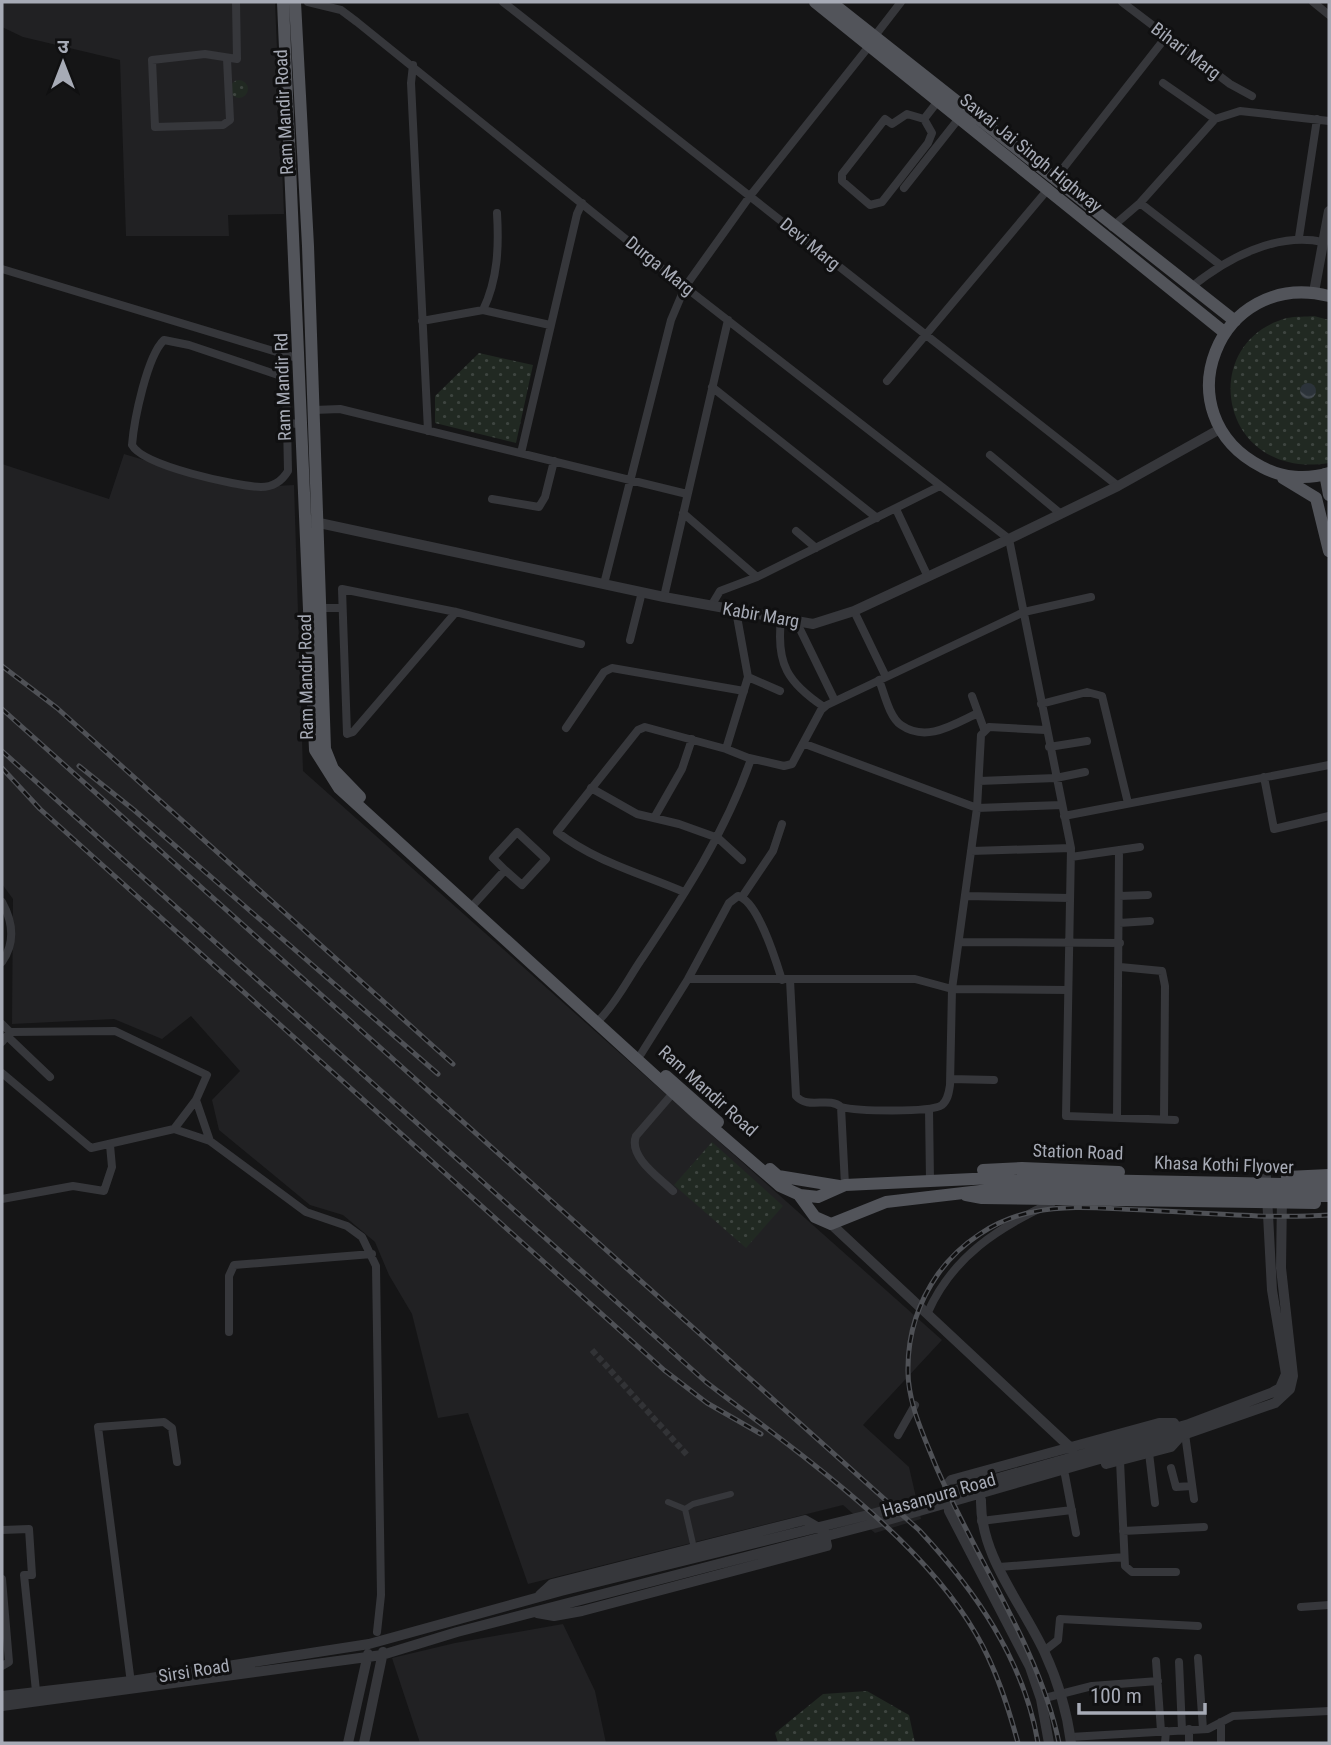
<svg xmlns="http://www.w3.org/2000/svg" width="1331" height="1745" viewBox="0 0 1331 1745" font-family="'Roboto Condensed','Noto Sans Devanagari',sans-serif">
<defs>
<pattern id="green-dots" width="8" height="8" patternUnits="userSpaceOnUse" patternTransform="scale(1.75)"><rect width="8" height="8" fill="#212922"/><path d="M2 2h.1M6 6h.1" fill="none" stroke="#3e4540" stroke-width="1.8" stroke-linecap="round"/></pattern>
<pattern id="water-waves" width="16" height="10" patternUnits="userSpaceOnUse" patternTransform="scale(1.75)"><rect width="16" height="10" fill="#2c333a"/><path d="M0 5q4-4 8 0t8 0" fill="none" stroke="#484e54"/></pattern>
</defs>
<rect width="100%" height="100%" fill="#151516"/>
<!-- built -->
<path fill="#212123" d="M2 2H275L284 214 228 215 229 236H126L120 60 23 37 2 27Z
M124 454 238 488 294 485 303 771 942 1340 863 1425 909 1467 921 1519 875 1533 843 1505 528 1584 468 1413 438 1418 412 1314 389 1275 375 1242 343 1215 310 1205 219 1130 212 1100 240 1071 191 1016 162 1039 114 1019 12 1024 13 899 2 884V464L109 499Z
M563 1624 595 1691 606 1743H420L392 1658 455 1643Z"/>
<!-- green -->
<path fill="url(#green-dots)" d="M230 89a9 9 0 1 1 18 0a9 9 0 1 1-18 0Z
M1314 316 1329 320V463C1220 481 1195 343 1287 318 1296 316 1306 317 1314 316Z
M479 353 533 365 516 443 435 423V396Z
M712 1142 783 1206 746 1248 674 1185Z
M867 1691 909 1715 915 1743H778L775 1733 823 1694Z"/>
<!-- water -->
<path fill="url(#water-waves)" d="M1300 391a8 8 0 1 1 16 0a8 8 0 1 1-16 0Z"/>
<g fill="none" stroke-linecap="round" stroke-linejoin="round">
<!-- pedestrian-tunnel -->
<path stroke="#323336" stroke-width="6" stroke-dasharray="6 3" stroke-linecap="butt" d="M592 1350 688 1456"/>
<!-- pedestrian -->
<path stroke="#36373b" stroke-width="6" d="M668 1502 685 1509 694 1548
M685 1509 693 1504 731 1494"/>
<!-- minor -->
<path stroke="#36373b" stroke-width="8" d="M308 2 341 10 357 22 685 287 1009 539 1071 848 1066 1116 1175 1120
M503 2 1118 486
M1122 2 1230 84 1252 96
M1313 2 1329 15
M874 37 901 2
M227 59 230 120 223 125 155 127 152 60 205 54 237 59 236 2
M413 65 411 83 428 431
M1163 83 1215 119
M924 119 932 133 928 143 882 202 870 205 842 181V174L885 119 892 124 907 114 924 119 938 101
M1054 180 1166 37
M904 188 960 117
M1140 203 1219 264
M1112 227 1140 203 1215 119 1240 111 1329 121
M1299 237 1317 119
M2 269 300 359
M1190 288C1227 258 1276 232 1323 242
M483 310 550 325
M422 321 483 310C498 279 499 246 497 213
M887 381 1049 188
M712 387 877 518
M314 410 340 409 687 494
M287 423 288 471C282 481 273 487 261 487 236 486 143 466 132 445 134 420 147 356 164 340L189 345 281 376 286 389 287 423 302 424
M521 453 577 214 582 203
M990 455 1061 514
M492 499 539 507 545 497 554 461
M896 509 928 577
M683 513 757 577
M796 531 816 548
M604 584 671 320 685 287 750 196 870 45
M664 597 728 320
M711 606 720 591 757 577 940 486
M322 608H342
M854 611 886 677
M456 612 353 732 347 734 342 589 456 612 581 644
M781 620C776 664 788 683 824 707
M797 623 835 701
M630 640 642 592
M748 677 780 691
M879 680C884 692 889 717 901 725 927 743 954 724 978 713
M972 696 984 729
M1041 704 1087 692 1102 696 1128 803
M566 728 604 672 612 668 744 691
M805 744 977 808 1062 805
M1049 747 1087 741
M726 749 748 677 736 611
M749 758 784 766 792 764 821 710 827 705 1024 612 1091 597
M1264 777 1274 829 1329 816
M979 781 1056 778 1085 772
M591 788 637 814 679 824 718 838 742 860
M1064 816 1329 765
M654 818 682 769 692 739
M971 851 1071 848
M1071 857 1140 847
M965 896 1070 898
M1119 896 1148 895
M742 897 773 851 782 824
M2 902C13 922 16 942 2 962
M475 903 505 870 493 858 517 832 546 859 522 885 505 870
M1119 923 1150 921
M959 942 1120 943
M1120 967 1162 971 1165 986 1164 1119
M688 979 729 903 738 896C758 901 776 961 782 980
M790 980 796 1096C808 1110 829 1096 841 1107L845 1185
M600 1019C617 1002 629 977 643 957 685 894 726 831 751 759L726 749 645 727 638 730 557 832C596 862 640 873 684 892
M2 1024 10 1032
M7 1036 50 1077
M2 1042 10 1032 115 1031 207 1075 196 1100 174 1129
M641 1054 688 979H915L952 989 1068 990
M2 1073 91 1148 174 1129 210 1141 306 1212 347 1226 362 1237 376 1266 381 1595 377 1632
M951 1079 994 1080
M196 1100 210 1141
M841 1107C856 1111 930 1113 942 1105 948 1100 949 1092 950 1085L952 989 977 808 981 735 989 727 1045 730
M929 1109 930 1181
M1117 1118 1119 851
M673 1191C660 1178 628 1157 636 1136L673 1093
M2 1199 73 1186 104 1191 112 1167 110 1145
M928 1312C953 1256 999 1227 1053 1202
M229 1332V1276L234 1265 372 1254
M1185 1434 1194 1499
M898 1435 915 1405
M1149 1453 1155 1503
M1120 1461 1125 1566 1132 1572H1176
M1171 1468 1176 1487 1192 1486
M1065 1475 1076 1533
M981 1521 1072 1510
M2 1530 29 1529 32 1575H24L36 1691
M1123 1531 1204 1527
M999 1567 1124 1557
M2 1579 9 1662 2 1666
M1301 1607 1329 1605
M1044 1651 1058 1640 1060 1619 1198 1626
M1198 1658 1203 1729
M1156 1661 1161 1731
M1179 1662 1182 1730
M131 1683 98 1427 164 1422 172 1428 177 1462
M1041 1699 1092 1686 1158 1681
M1221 1722V1743
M1189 1729V1743
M1070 1737 1208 1729 1233 1716 1329 1711
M1165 1743 1166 1731"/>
<!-- tertiary -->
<path stroke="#36373b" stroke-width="10" d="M1314 292 1329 211
M310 521 664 597 813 624 854 611 1009 539 1118 486 1220 429
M831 1224 1072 1449
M1106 1464 1171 1447 1181 1436
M981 1500C980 1556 1021 1602 1044 1651 1058 1681 1067 1711 1071 1743
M537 1613 554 1616 582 1611 827 1546 824 1531 805 1520 552 1584 540 1595
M2 1696 131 1681 369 1644 561 1591 872 1514 1189 1424 1271 1393 1280 1388 1286 1374 1272 1290 1266 1177
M2 1706 382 1655 457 1632 888 1520 1183 1435 1275 1403 1290 1389 1293 1376 1281 1268 1282 1196
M348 1743 368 1654
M364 1743 383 1652
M1049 1743 1041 1699 1030 1667 949 1511 947 1485 951 1480 1159 1423H1174"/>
<!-- primary -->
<path stroke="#52545a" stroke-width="12" d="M283 2 315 750 339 788 698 1115 780 1186 800 1195 818 1197 845 1185 994 1178 1329 1185
M295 2 308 246 325 749 333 769 360 797
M815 2 1224 332
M831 2 1235 321
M1329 296C1218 268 1160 415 1262 467 1282 478 1307 480 1329 473
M1325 474 1329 495
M1283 478 1316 498 1329 551
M666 1076 718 1122
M770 1169 778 1176 839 1186
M983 1170 1022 1168 1119 1172
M1287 1177 1329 1175
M799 1195 815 1217 831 1224 886 1202 1006 1188 1329 1196
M966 1195 982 1198 1315 1203"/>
<!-- rail casing -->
<g stroke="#4f5156" stroke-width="5">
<path id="rail" d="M2 666 57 708 453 1064
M2 709 919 1530C975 1590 1024 1660 1038 1743
M2 751 706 1382C795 1451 919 1535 976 1634 996 1668 1008 1706 1018 1743
M79 766 134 810 438 1074
M2 768 40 809 664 1370 707 1403 761 1434
M1059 1743C1040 1649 973 1554 935 1464 923 1434 907 1401 908 1368 908 1334 919 1301 938 1274 960 1243 996 1219 1033 1212 1070 1204 1108 1209 1144 1210 1205 1213 1268 1219 1329 1215"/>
</g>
<!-- rail -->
<use href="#rail" stroke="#101011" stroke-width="2.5" stroke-dasharray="8" stroke-linecap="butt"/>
</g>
<g text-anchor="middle" stroke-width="6" stroke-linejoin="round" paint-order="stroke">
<!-- street labels -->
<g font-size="18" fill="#a7abb6" stroke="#101011">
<text transform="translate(1186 51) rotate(37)" y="6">Bihari Marg</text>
<text transform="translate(284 112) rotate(-93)" y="6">Ram Mandir Road</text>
<text transform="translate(1031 153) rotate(39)" y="6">Sawai Jai Singh Highway</text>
<text transform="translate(810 244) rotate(39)" y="6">Devi Marg</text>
<text transform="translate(660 266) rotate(39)" y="6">Durga Marg</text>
<text transform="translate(283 387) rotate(-92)" y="6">Ram Mandir Rd</text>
<text transform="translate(761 615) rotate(10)" y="6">Kabir Marg</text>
<text transform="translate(306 677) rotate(-91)" y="6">Ram Mandir Road</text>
<text transform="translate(708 1091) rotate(42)" y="6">Ram Mandir Road</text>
<text transform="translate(1078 1152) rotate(2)" y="6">Station Road</text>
<text transform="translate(1224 1165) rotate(2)" y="6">Khasa Kothi Flyover</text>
<text transform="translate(939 1495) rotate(-16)" y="6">Hasanpura Road</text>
<text transform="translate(194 1671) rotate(-9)" y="6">Sirsi Road</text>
</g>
</g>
<!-- border -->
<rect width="1331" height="1745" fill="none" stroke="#a7abb6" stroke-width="7"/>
<!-- north arrow -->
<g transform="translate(63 63)" stroke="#101011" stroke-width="5" paint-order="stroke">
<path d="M0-5L12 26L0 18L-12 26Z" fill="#a7abb6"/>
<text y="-10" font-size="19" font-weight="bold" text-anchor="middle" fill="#a7abb6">उ</text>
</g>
<!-- scale -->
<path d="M1079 1703v10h126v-10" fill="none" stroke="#a7abb6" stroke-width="3.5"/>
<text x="1090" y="1703" font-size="21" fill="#a7abb6" stroke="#101011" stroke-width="5" paint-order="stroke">100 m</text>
</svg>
